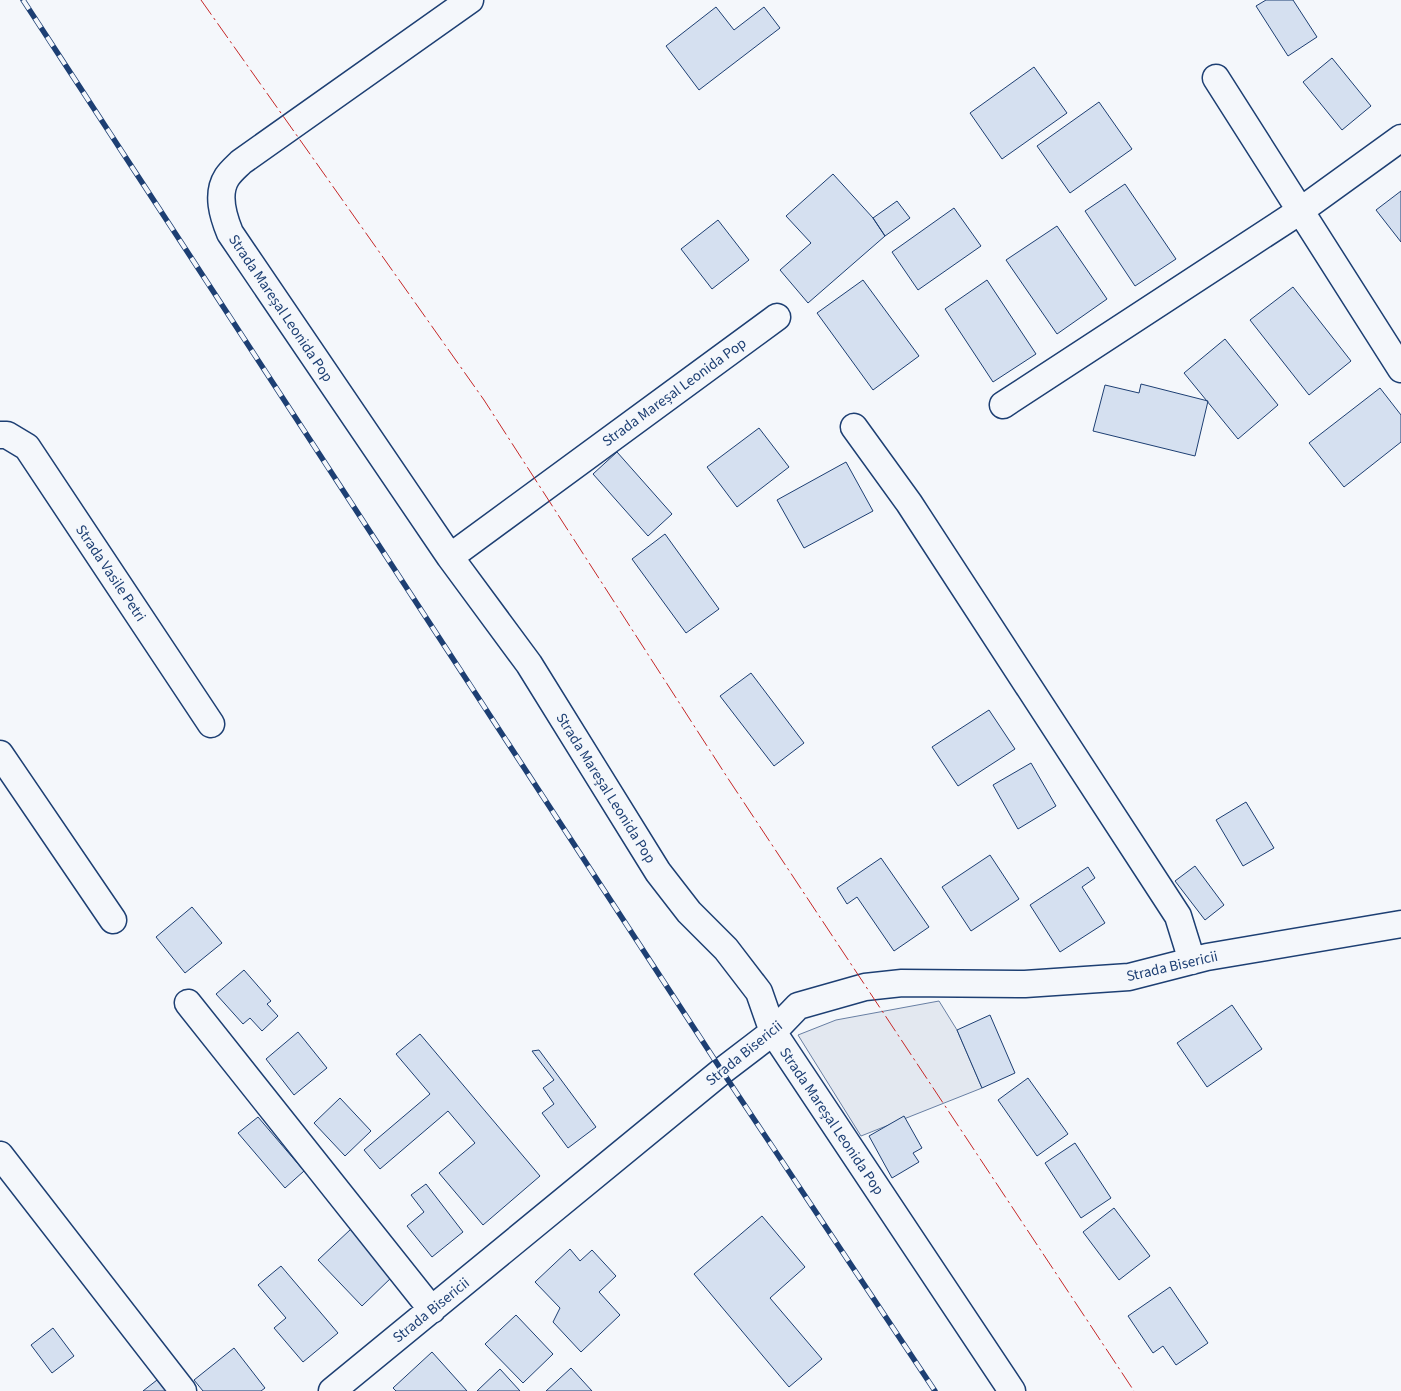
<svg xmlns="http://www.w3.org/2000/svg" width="1401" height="1391" viewBox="0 0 1401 1391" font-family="'Source Sans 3',sans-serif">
<rect width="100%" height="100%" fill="#f4f7fb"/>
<!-- parking -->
<path fill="#e3e8f0" stroke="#687fa3" d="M939 1001 957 1030 982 1088 861 1136 798 1035 836 1020Z"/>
<!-- building -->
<path fill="#d5e0f0" stroke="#1d3f73" d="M1266 0H1293L1317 37 1288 56 1256 6Z
M716 7 734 30 764 7 780 28 699 90 666 46Z
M1332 58 1371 106 1342 130 1303 82Z
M1034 67 1067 113 1002 159 970 113Z
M1099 102 1132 149 1070 193 1037 146Z
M833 174 873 218 885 236 808 303 780 270 811 243 786 216Z
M1125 184 1176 259 1135 286 1085 211Z
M1401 191V242L1376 210Z
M897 201 910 218 885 236 873 218Z
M954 208 981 246 918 290 892 252Z
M718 220 749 260 712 289 681 249Z
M1057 226 1107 299 1057 334 1006 260Z
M863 280 919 356 873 390 817 313Z
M987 280 1036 354 993 382 945 309Z
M1293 287 1351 361 1309 395 1250 320Z
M1225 339 1278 405 1238 439 1184 373Z
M1141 384 1208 401 1195 456 1093 431 1105 385 1139 393Z
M1380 388 1401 415V442L1344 487 1309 443Z
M759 428 789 467 737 507 707 467Z
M617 452 672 514 648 536 593 474Z
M846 462 873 511 804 548 777 500Z
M665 534 719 609 686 633 632 559Z
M751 673 804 743 774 766 720 696Z
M989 710 1015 749 958 786 932 747Z
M1031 763 1056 806 1018 829 993 785Z
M1246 802 1274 848 1243 866 1216 820Z
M990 855 1019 899 971 931 942 887Z
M881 858 929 927 894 951 857 897 847 904 837 888Z
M1195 866 1224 905 1205 920 1175 881Z
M1088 867 1095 878 1082 887 1105 923 1060 952 1030 905Z
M192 907 222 943 185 973 156 937Z
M244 970 271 1001 267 1004 278 1016 262 1031 250 1018 243 1024 216 994Z
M1232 1005 1262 1049 1207 1087 1177 1043Z
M990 1015 1015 1073 982 1088 957 1030Z
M298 1032 327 1068 294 1095 266 1059Z
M420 1034 540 1176 483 1225 439 1173 475 1143 448 1111 380 1169 364 1150 430 1094 396 1054Z
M539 1050 596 1127 568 1148 542 1113 554 1104 543 1088 554 1080 532 1051Z
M1028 1078 1068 1134 1037 1156 998 1100Z
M340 1098 371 1131 345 1156 314 1123Z
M904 1116 922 1148 913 1153 919 1162 892 1178 869 1136Z
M258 1117 304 1171 285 1188 238 1133Z
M1075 1143 1111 1198 1081 1218 1045 1163Z
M426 1184 463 1232 432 1257 407 1226 424 1212 411 1195Z
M1114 1208 1150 1256 1119 1280 1083 1232Z
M762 1216 805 1267 770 1298 822 1359 789 1387 694 1274Z
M351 1229 394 1275 362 1306 318 1260Z
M570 1249 580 1261 592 1250 616 1276 599 1292 620 1315 581 1352 553 1322 560 1308 535 1282Z
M281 1266 338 1333 303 1362 274 1328 286 1318 258 1285Z
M1170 1287 1208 1343 1176 1365 1163 1346 1153 1353 1128 1316Z
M516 1315 553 1354 523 1383 485 1344Z
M53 1328 74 1356 52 1373 31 1345Z
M234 1348 265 1388 261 1391H203L194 1380Z
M432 1352 467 1391H396L393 1388Z
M571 1368 592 1391H546Z
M500 1369 520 1391H477Z
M157 1380 166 1391H143Z"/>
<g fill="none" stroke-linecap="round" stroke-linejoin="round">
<!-- street casing -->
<g stroke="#1d3f73" stroke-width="29">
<path id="street" d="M470 0 241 162C236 167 231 171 227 177 216 194 223 216 230 233L450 557 529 664 658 872 689 912 726 949 759 992 773 1032 1012 1391
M1216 78 1401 369
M1003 405 1300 211 1401 138
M854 427 909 503 1178 916 1192 961
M0 435H7L27 447 211 724
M450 557 777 317
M0 754 113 920
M188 1003 432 1310
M0 1155 183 1391
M332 1391 722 1071 773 1032 798 1006 865 987 902 983 1025 984 1129 977 1207 957 1401 924"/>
</g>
<!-- street -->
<use href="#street" stroke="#f4f7fb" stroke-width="26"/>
<!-- rail casing -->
<g stroke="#1d3f73" stroke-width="5.5">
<path id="rail" d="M23 0 722 1071 935 1391"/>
</g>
<!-- rail -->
<use href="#rail" stroke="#f4f7fb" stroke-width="4" stroke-dasharray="11" stroke-linecap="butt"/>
<!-- power -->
<path stroke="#c62828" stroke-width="1" stroke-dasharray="18 4 2.5 4" stroke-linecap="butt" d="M201 0 484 400 729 780 1134 1391"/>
</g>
<g text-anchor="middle" stroke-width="4" stroke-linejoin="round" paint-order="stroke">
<!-- street labels -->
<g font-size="15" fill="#1d3f73" stroke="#f4f7fb">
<text transform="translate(281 308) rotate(56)" y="5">Strada Mareșal Leonida Pop</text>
<text transform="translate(674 392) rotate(-36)" y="5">Strada Mareșal Leonida Pop</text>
<text transform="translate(111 573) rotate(56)" y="5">Strada Vasile Petri</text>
<text transform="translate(606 788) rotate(58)" y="5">Strada Mareșal Leonida Pop</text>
<text transform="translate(1172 966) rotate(-13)" y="5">Strada Bisericii</text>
<text transform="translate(744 1053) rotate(-39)" y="5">Strada Bisericii</text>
<text transform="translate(832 1121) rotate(56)" y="5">Strada Mareșal Leonida Pop</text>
<text transform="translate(431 1310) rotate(-39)" y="5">Strada Bisericii</text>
</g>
</g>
</svg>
